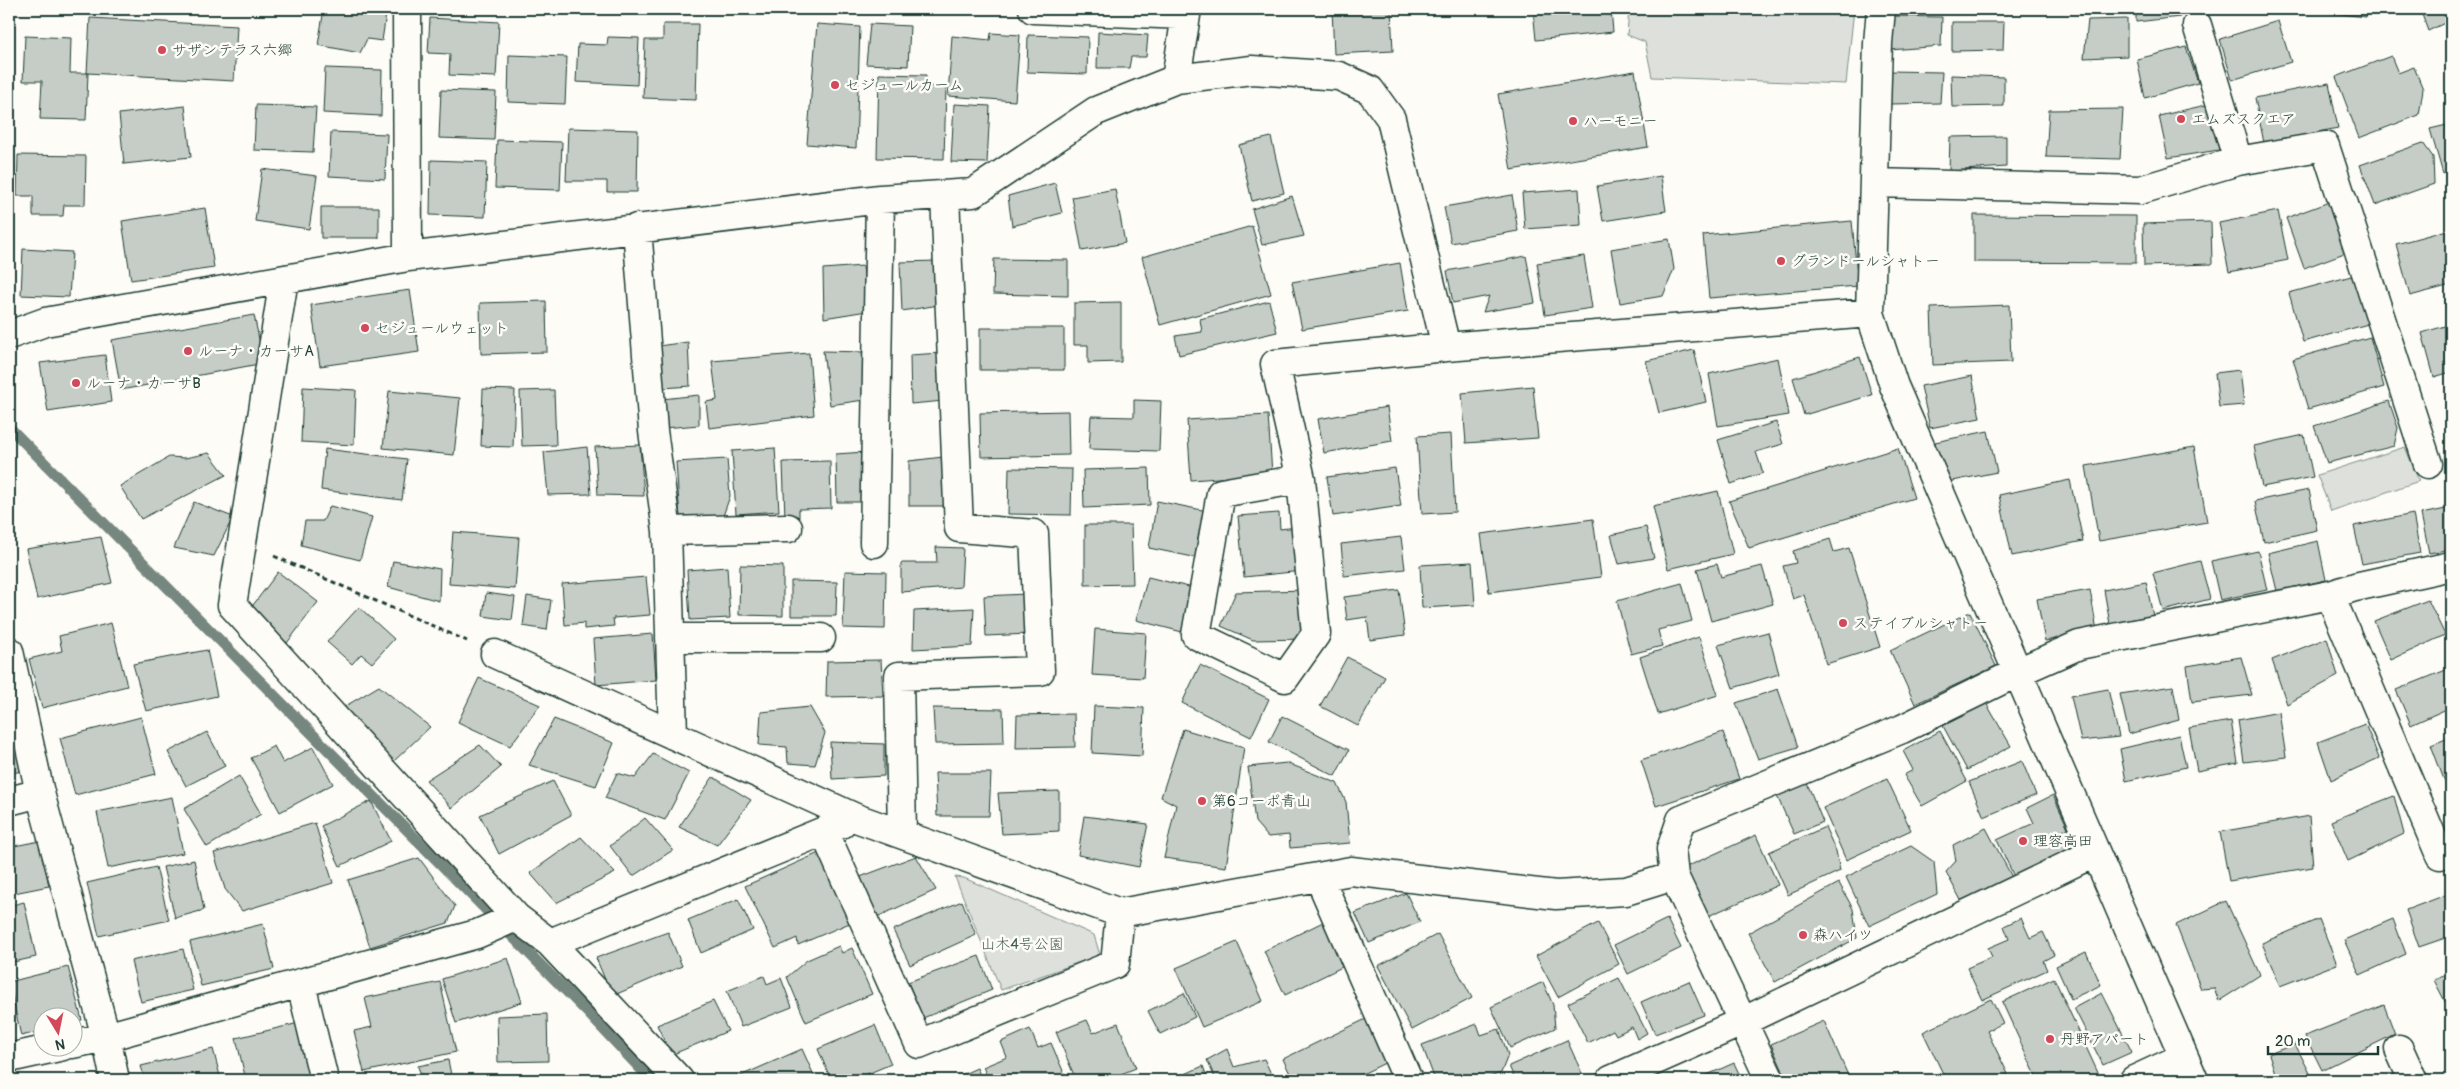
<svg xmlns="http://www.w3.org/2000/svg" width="2460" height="1089" viewBox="0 0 2460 1089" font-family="Pangolin,'Klee One',sans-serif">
<rect width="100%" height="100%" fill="#fdfcf7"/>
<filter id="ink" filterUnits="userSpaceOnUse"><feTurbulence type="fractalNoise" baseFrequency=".02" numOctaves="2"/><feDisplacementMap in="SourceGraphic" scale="10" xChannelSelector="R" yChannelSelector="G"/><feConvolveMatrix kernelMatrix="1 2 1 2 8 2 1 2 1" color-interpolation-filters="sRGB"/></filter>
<g filter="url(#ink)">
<!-- green -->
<path fill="#dde0db" stroke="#7e8e88" d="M1629 9H1854L1846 84 1652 77 1645 42 1627 35Z
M2405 447 2419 481 2331 511 2317 475Z
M955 877 964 878 1094 935 1100 955 1001 990Z"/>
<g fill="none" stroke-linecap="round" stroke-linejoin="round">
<!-- stream -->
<path stroke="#75877f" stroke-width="11" d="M10 428 589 1014 651 1080"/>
</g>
<!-- building -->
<path fill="#c6cdc7" stroke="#1f3d34" d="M324 9H359L386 14 382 41 367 39 360 53 318 45Z
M1332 9H1391L1393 51 1334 54Z
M1533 9H1611L1613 32 1536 40Z
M2136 9H2180V17L2136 22Z
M2297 9H2367L2366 17Z
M2420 9H2451V20L2428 31Z
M1891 16 1942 17 1941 46 1890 50Z
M90 18 237 26 234 81 87 73Z
M430 18 499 22 496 77 449 75 450 54 428 53Z
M2127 19V56L2084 58 2088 20Z
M2278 21 2291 62 2232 80 2220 39Z
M1952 22H2004L2003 50 1952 51Z
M663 24H698L696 100 643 98 645 40H663Z
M817 24 860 27 856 148 807 144Z
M870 24 910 26 908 66 866 64Z
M9 26H13L11 62H9Z
M1098 32 1148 35 1146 57H1131L1129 68H1097Z
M991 33 1020 35 1015 101 948 96 952 36 990 40Z
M1028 35 1088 37 1087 74 1027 72Z
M25 36 71 38 70 73H88L86 120 40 119 42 81H23Z
M608 37 639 38 637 85 576 82 578 44 607 45Z
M2186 47 2198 83 2145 98 2137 59Z
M509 55 567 57 565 104 508 102Z
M2391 56 2398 73 2414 67 2423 89 2419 115 2359 138 2336 77Z
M325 68 382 70 381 116 323 113Z
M1635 71 1648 147 1511 170 1498 94Z
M1890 71 1942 72 1940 103 1890 104Z
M879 74 926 75V86L946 87 944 159 877 158Z
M1951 75 2004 77V106L1952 107Z
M2329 83 2338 128 2264 143 2255 98Z
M441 90 496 92 494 140 439 138Z
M954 104 990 106 987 163 951 162Z
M2210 104 2219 150 2168 158 2159 116Z
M256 105 316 107 313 152 254 150Z
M185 106 191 157 124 164 119 114Z
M2123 109 2120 159 2046 157 2049 110Z
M2451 124V172L2443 174 2430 129Z
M568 128 638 130 637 192H607V181H566Z
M331 132 387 134 385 179 329 176Z
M2006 136V167L1949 171 1950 137Z
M1271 137 1284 193 1252 201 1239 145Z
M497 140 562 142 560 190 495 188Z
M2423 143 2433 157 2434 184 2375 205 2360 165Z
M9 150H12L9 191Z
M18 155 86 156 85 205H64L63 216H33V196H17Z
M431 160 487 162 485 217 430 215Z
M262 169 317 176 309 229 255 221Z
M1661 176 1666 211 1603 221 1597 186Z
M1055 183 1062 213 1012 226 1008 196Z
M1115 189 1125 243 1082 251 1072 197Z
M1579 189 1581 225 1525 229 1522 193Z
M1512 195 1518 231 1451 243 1444 207Z
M1292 196 1304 236 1262 245 1252 209Z
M2329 202 2347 252 2304 268 2286 218Z
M321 207H379V238H321Z
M205 208 214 268 131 280 122 221Z
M2278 211 2288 260 2229 272 2219 223Z
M1974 215 2136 216V263L1974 262Z
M1852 221 1858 286 1709 298 1703 235Z
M2211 222 2212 264 2144 266 2143 224Z
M1252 226 1271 294 1160 325 1142 257Z
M2451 229V285L2410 296 2396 244Z
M1669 239 1674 269 1663 296 1620 303 1611 249Z
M23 249 72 252 69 297 21 295Z
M1526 256 1535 303 1483 312 1489 296 1453 303 1447 271Z
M1584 256 1592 308 1545 315 1537 263Z
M994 259 1068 260V296L993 294Z
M938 261 939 305 902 311 900 262Z
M1400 263 1408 311 1302 329 1292 282Z
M863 266 867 311 824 318 823 269Z
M2355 275 2368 324 2303 342 2289 293Z
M410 290 419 352 320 366 311 305Z
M546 301 547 352 481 354 480 303Z
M1269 301 1277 332 1179 355 1175 336 1202 332 1200 319Z
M1121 302V362L1088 363V345H1074V303Z
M2009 305 2011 362 1933 365 1931 308Z
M254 315 264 363 121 390 112 340Z
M2451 324V372L2434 377 2422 333Z
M980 328H1064V370H980Z
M2370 337 2384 387 2308 409 2293 359Z
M688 342 690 386 663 388 658 346Z
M1694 350 1706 402 1659 413 1646 361Z
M823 351 864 352V400L830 405Z
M809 353 814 415 709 428 706 402 717 400 712 361Z
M941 353 944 401 911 404 910 355Z
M105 355 111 402 48 412 40 363Z
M1860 357 1872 395 1804 415 1793 378Z
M1778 358 1789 415 1718 426 1709 374Z
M2240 370 2244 405 2219 407 2215 373Z
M1972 376 1980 418 1930 428 1921 386Z
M1533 386 1538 438 1466 443 1462 393Z
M303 387 356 390 354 445 301 442Z
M483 389 515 390 513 447 481 446Z
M554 390 556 445 522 446 520 391Z
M389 391 460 398 454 455 383 448Z
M699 395V425L664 428 662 399Z
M1134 400 1161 401 1159 451 1089 449 1091 416 1134 417Z
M2389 401 2398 428 2394 446 2327 463 2314 426Z
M1387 407 1392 441 1324 453 1318 419Z
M1068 411 1069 455 981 457 980 413Z
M1268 415 1272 474 1191 480 1187 420Z
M1776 422 1783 444 1756 452 1763 473 1731 484 1718 440Z
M1988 431 1997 472 1943 483 1935 442Z
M1451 434 1455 512 1422 514 1417 436Z
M2304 435 2313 477 2262 487 2254 446Z
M640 445 644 496 598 495 595 447Z
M587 447 591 494 548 495 544 452Z
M2194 447 2207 522 2099 541 2086 466Z
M775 448 779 511 736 514 732 451Z
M1898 448 1914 498 1749 548 1729 501Z
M325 449 407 459 402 500 321 490Z
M865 452V502H837L836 454Z
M209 453 226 475 141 519 120 486 169 457 185 458Z
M943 457 945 506H909V461Z
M727 459 730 496 723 516 680 519 676 462Z
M830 461 831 508 799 509V517L785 518 783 462Z
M1009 468 1072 469 1071 515 1008 514Z
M1149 468 1150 505 1084 508 1083 470Z
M1395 468 1401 506 1333 516 1327 477Z
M2070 480 2083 541 2012 556 1999 495Z
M2309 490 2317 530 2264 542 2255 501Z
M1718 491 1733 554 1668 569 1653 506Z
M1157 501 1207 511 1198 558 1149 548Z
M194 502 233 517 214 556 174 548Z
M330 506 372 517 360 560 301 545 305 521H323Z
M2451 508V549L2429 553 2421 514Z
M1279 513 1280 529 1297 527 1302 571 1244 577 1238 516Z
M2413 514 2420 553 2362 564 2354 526Z
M1593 519 1601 577 1489 592 1481 534Z
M1085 525H1131L1133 584 1085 585Z
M1646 527 1654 558 1619 564 1611 535Z
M453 532 519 537 515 589 449 584Z
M101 537 112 583 37 599 26 549Z
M1401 537 1405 569 1344 576 1341 544Z
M1830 539 1834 552 1849 548 1880 647 1826 664 1804 595 1793 599 1783 566 1796 563 1793 551Z
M2318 541 2326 580 2277 591 2268 553Z
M936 547 963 548 961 587 901 592V563H937Z
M2258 551 2267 590 2220 600 2211 561Z
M393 561 440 569 439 601 388 587Z
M2200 561 2210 599 2163 611 2153 573Z
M1472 562 1475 605 1422 608 1420 565Z
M1717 564 1721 577 1762 566 1773 604 1711 621 1697 569Z
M740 565 783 566V616L739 615Z
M727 567 730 618 690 620 687 570Z
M845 571 886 572 885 629 843 628Z
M278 572 318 602 287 643 247 613Z
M646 577 650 615 613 618 614 626 584 629V623L565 625 562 584Z
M1148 577 1197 589 1186 633 1136 620Z
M791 581 837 582 836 616H791Z
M2146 582 2153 616 2110 624 2104 590Z
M1682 583 1692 621 1658 630 1662 646 1631 654 1617 601Z
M1306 590 1307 639 1253 640 1221 626 1236 592Z
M1399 590 1405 635 1370 640 1367 617 1347 620 1344 597Z
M2090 590 2097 631 2045 641 2037 599Z
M486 593 515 597 512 620 483 616Z
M1027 594 1029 634 986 636 984 596Z
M527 596 551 600 547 630 523 626Z
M2428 600 2445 635 2391 660 2374 621Z
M359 607 394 639 372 663 361 654 352 664 327 642Z
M974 608 972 646 913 649 914 611Z
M1970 612 1996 666 1915 704 1890 650Z
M111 623 127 686 42 708 29 659 62 651 59 636Z
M1095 629 1146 633 1143 678 1092 675Z
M1768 632 1779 674 1733 688 1718 645Z
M653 634 656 680 596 685 593 639Z
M1699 637 1718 695 1658 714 1640 657Z
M2327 638 2338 676 2287 704 2272 660Z
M207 650 217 696 146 711 133 664Z
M1347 657 1385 677 1358 726 1320 706Z
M2241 657 2252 695 2192 702 2187 666Z
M881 660 883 696 826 697 827 661Z
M1200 665 1269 699 1251 737 1182 703Z
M2451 668V707L2411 725 2396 690Z
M479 678 540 705 510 746 458 722Z
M379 686 430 727 394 761 339 710Z
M2173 686 2179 720 2129 734 2120 694Z
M1778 689 1798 747 1758 759 1736 703Z
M2108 689 2119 737 2081 741 2071 696Z
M1986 703 2011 746 1967 770 1943 726Z
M1094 706 1144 708 1142 756 1092 753Z
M810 707 825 733 815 765 788 763 787 747 759 745 761 712Z
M933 708 1003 709 1004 743 935 744Z
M2279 712 2286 757 2244 762 2238 720Z
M1074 714 1075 747 1016 748 1017 715Z
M1282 716 1349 750 1335 776 1269 742Z
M141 717 156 774 75 795 60 738Z
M554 719 614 743 596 786 529 765Z
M2231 721 2238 763 2197 771 2189 728Z
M2365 724 2379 758 2331 780 2318 742Z
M1183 729 1244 747 1226 867 1164 858 1176 805 1161 797Z
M9 731H12L21 771 9 774Z
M1940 731 1967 781 1922 806 1904 775 1913 770 1903 751Z
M207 732 225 766 186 786 168 752Z
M1723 732 1739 779 1656 806 1641 760Z
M2179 735 2186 767 2126 781 2120 749Z
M2451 737V783L2446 785 2431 745Z
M830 742 884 744V776L832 779Z
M480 745 501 767 452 808 426 780Z
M274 746 283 763 313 747 333 784 280 812 251 758Z
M653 754 689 773 665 820 605 798 617 773 635 778Z
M2022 761 2036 795 1984 817 1969 782Z
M1287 763 1337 783 1346 802 1350 843 1290 848 1289 835 1268 837 1255 822 1248 767Z
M935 773H991L989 816H937Z
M239 776 261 814 207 847 184 809Z
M713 777 751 800 717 845 679 827Z
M1887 779 1911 830 1846 860 1823 808Z
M553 781 571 815 499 854 480 815Z
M1807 783 1823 822 1794 834 1777 796Z
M1059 791V831L1002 834 998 793Z
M2053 795 2068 828 2063 831 2074 855 2016 881 1997 840 2034 823 2027 808Z
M2394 796 2404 834 2348 861 2331 821Z
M172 797 183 853 108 868 97 812Z
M371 801 391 841 340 866 321 826Z
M1084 816 1148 824 1139 867 1078 855Z
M2309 816 2313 867 2229 881 2220 832Z
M645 818 673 850 633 876 610 846Z
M315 823 333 883 242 911 225 889 214 853Z
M1825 827 1836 851 1840 871 1788 895 1769 852Z
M1986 828 2014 881 1964 906 1946 872 1956 861 1953 845Z
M1756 835 1778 885 1706 917 1684 868Z
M581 837 615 873 556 903 530 873Z
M40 841 49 886 9 894V847Z
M1911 846 1934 862 1937 894 1869 926 1846 877Z
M821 852 852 922 798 945 797 938 775 948 745 886Z
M916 856 936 890 877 917 860 877Z
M419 858 455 906 448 923 370 947 348 880Z
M194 860 204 910 175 918 163 867Z
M156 867 169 920 99 936 87 883Z
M1839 883 1853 909 1857 938 1775 982 1748 933Z
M1406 893 1420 922 1369 943 1355 913Z
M2451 893V936L2419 947 2406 910Z
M738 899 753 930 701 953 688 920Z
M962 901 976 935 910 965 893 930Z
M2226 901 2260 975 2219 1001 2214 988 2201 989 2176 925Z
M24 902 36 957 9 963V906Z
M2021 918 2030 938 2043 932 2054 955 2043 961 2047 970 1982 1000 1967 968 1992 957 1988 948 2009 939 2004 926Z
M1667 919 1681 948 1628 974 1614 945Z
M2319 919 2337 964 2280 986 2262 943Z
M2393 919 2406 954 2360 975 2344 940Z
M1325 921 1346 965 1285 995 1264 951Z
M1598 923 1619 964 1558 997 1536 956Z
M263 924 274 969 201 986 190 942Z
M668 932 682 966 612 996 596 958Z
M1438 934 1472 998 1412 1030 1378 966Z
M1237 942 1263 1001 1202 1027 1176 968Z
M839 946 842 953 852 948 872 994 806 1022 787 977 807 960Z
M183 949 193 990 141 1002 131 961Z
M2086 952 2101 985 2071 999 2056 966Z
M979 956 992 990 923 1018 908 982Z
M508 958 522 1002 456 1023 442 979Z
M68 967 82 1020 72 1023V1016H42V1031L21 1036 9 982Z
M2451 973V1013L2434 980Z
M764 976 767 984 781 978 792 1007 741 1027 727 991Z
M1619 978 1647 1033 1637 1039 1632 1027 1616 1035 1613 1030 1588 1043 1568 1003Z
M2054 978 2099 1075 2087 1080H2038L2002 1002Z
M1689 981 1704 1015 1655 1034 1641 1002Z
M440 982 456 1052 364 1072 354 1031 372 1027 365 998Z
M1543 982 1553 1005 1555 1028 1510 1048 1491 1007Z
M1184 993 1195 1017 1160 1034 1148 1011Z
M2102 993 2132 1052 2103 1065 2074 1008Z
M1991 999 2003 1023 1987 1031 2008 1074 1996 1080H1946L1923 1032Z
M713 1001 728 1031 671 1055 657 1025Z
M2384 1005 2395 1034 2322 1070 2305 1036Z
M547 1014 548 1061 498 1062 497 1016Z
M1366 1019 1387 1062 1350 1080H1293L1283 1059Z
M1087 1020 1093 1033 1118 1023 1136 1068 1106 1080H1076L1056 1032Z
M1824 1021 1850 1080H1787L1771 1044Z
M299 1023 313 1079 246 1080 236 1038Z
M1477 1024 1481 1035 1499 1029 1508 1055 1501 1073 1482 1080H1435L1422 1045Z
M875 1025 891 1064 853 1080H831L818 1049Z
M1030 1029 1038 1048 1051 1043 1067 1080H989L983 1067 1007 1057 1001 1042Z
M1567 1040 1585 1080H1515L1509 1066Z
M2295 1044 2313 1079 2256 1080 2275 1073 2269 1054Z
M213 1049 220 1076 204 1080H145L141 1066Z
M802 1049 816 1080H731Z
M1227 1049 1234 1067 1264 1059 1274 1080H1216L1207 1060Z
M448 1060 452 1080H422L418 1066Z
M1734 1063 1742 1080H1696Z
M1203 1066 1208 1080H1172Z
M977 1068 982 1080H950Z
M2392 1075 2394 1080H2378Z"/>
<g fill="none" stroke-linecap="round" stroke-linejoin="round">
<!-- minor casing -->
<g stroke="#1f3d34" stroke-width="31">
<path id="minor" d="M407 9 408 257
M1033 9 1185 15
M2197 25 2238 161
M1176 79 1187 9
M1874 183 2140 190 2238 161 2325 146 2428 464
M637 228 653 431 667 531 673 735
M284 279 232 605 516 917 550 943 679 1080
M1870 313 1878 43 1881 9
M9 335 45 322 408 257 880 199 973 193 1096 111 1176 79 1252 70 1339 76 1370 90 1391 119 1446 347 1870 313 1894 386 2194 1080
M1301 479 1221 493 1196 635 1285 678 1316 634 1301 479 1275 364 1446 347
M667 531 788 528
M874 543 880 199
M2330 595 2440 855
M670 638H821
M9 651 40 793 106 1037 115 1080
M495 654 856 818 1120 913 1351 871 1556 895 1626 891 1674 876
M9 801 40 793
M824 831 919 1044 1115 964 1120 913
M902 834 899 676 1040 671 1034 534 959 528 945 195
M1319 877 1408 1080
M550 943 841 824
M301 984 324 1080
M72 1044 106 1037 477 934 516 917
M2399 1049 2413 1080
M9 1058 63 1046
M1611 1080 1744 1021 2094 853
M1770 1080 1674 876 1671 849 1681 820 1902 729 2018 672 2079 645 2330 595 2355 587 2451 566
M2134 1080 2184 1057"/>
</g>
<!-- path -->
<path stroke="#1f3d34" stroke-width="3" stroke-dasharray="5 4" stroke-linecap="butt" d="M274 556 467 641"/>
<!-- minor -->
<use href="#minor" stroke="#fdfcf7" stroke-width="28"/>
</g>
</g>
<!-- markers -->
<g fill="#d1495b" stroke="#fdfcf7" stroke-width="2">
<circle cx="162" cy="50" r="5"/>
<circle cx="835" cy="85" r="5"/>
<circle cx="2181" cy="119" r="5"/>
<circle cx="1573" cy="121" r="5"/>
<circle cx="1781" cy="261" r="5"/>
<circle cx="365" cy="328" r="5"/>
<circle cx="188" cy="351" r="5"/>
<circle cx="76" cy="383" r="5"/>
<circle cx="1843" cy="623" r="5"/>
<circle cx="1202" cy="801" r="5"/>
<circle cx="2023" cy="841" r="5"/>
<circle cx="1803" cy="935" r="5"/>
<circle cx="2050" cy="1039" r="5"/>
</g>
<g text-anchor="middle" stroke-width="5" stroke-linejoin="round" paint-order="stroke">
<!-- poi labels -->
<g font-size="15" fill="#1f3d34" stroke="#fdfcf7" text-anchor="start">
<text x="172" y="55">サザンテラス六郷</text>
<text x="845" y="90">セジュールカーム</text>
<text x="2191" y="124">エムズスクエア</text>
<text x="1583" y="126">ハーモニー</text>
<text x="1791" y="266">グランドールシャトー</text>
<text x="375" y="333">セジュールウェット</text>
<text x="198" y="356">ルーナ・カーサA</text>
<text x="86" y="388">ルーナ・カーサB</text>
<text x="1853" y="628">ステイブルシャトー</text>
<text x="1212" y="806">第6コーポ青山</text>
<text x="2033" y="846">理容高田</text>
<text x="1813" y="940">森ハイツ</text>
<text x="2060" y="1044">丹野アパート</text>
</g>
<!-- park labels -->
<g font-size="15" fill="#455e55" stroke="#fdfcf7">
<text x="1022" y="949">山木4号公園</text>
</g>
</g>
<!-- margin -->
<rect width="2460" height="1089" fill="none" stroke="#fdfcf7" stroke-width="30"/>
<rect x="15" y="15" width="2430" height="1059" fill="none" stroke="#1f3d34" stroke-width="2" filter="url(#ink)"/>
<!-- north arrow -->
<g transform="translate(58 1032) rotate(170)"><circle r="24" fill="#fdfcf7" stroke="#a4b0a9"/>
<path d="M0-4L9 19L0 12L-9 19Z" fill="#d1495b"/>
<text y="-8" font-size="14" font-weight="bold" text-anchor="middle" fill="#1f3d34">N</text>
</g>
<!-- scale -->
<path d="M2268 1046v8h110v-8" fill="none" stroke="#1f3d34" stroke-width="2.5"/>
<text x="2275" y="1046" font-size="15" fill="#1f3d34" stroke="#fdfcf7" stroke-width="4" paint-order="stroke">20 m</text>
</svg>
